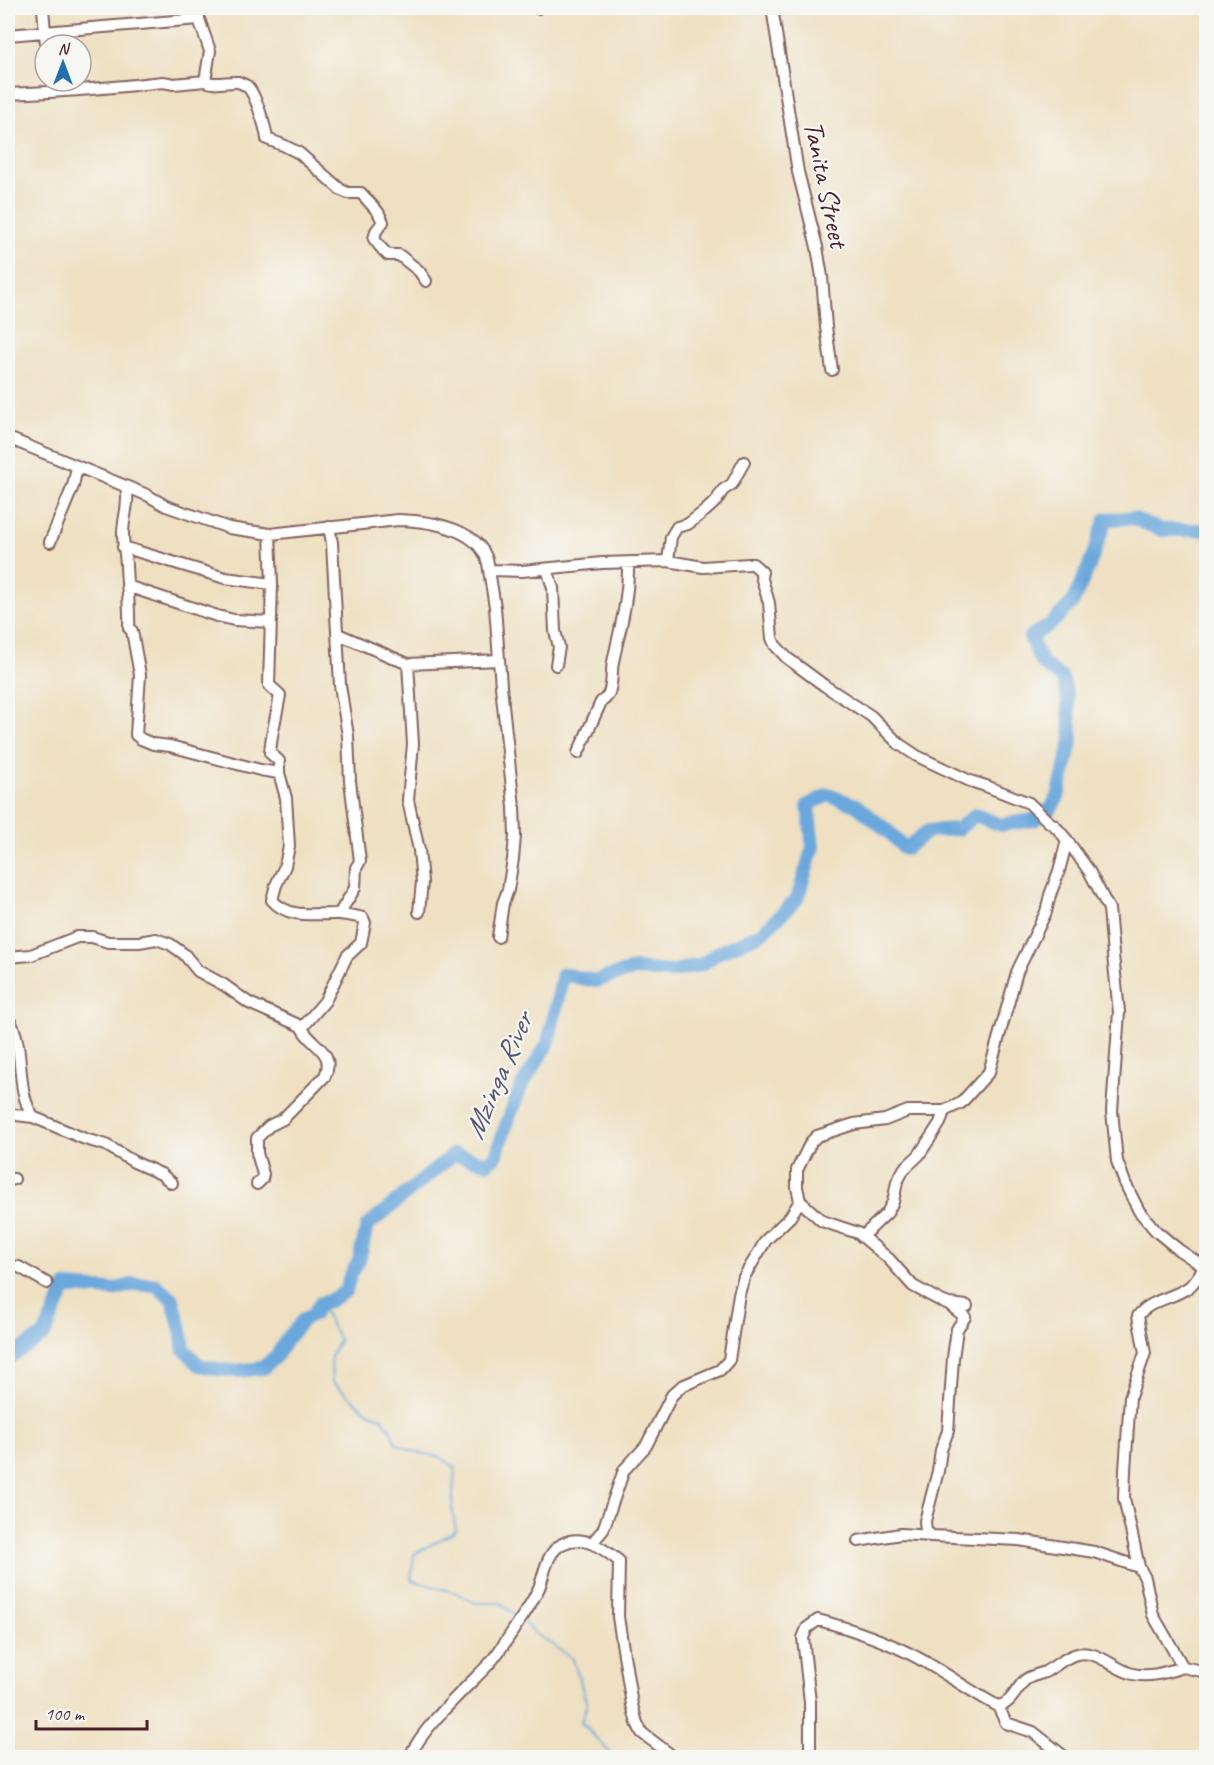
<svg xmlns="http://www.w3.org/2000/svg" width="1214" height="1765" viewBox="0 0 1214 1765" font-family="Caveat,sans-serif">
<rect width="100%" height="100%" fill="#f6f6f2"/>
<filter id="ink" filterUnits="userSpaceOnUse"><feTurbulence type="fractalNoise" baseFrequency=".0167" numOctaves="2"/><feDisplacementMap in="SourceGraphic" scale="12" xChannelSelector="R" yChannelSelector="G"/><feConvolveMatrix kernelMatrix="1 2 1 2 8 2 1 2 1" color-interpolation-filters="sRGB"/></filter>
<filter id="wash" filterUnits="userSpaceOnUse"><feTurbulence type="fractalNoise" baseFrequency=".008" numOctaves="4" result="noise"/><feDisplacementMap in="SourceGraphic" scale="24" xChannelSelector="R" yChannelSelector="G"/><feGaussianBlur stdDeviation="1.35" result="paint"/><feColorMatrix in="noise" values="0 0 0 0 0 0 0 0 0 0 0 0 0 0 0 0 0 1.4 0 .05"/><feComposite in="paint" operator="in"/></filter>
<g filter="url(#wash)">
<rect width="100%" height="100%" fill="#eee0c1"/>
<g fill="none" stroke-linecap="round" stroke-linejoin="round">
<!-- stream -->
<path stroke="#6aa7dc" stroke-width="2" d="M320 1303 339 1340 331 1356 332 1382 368 1412 381 1417 391 1430 396 1444 416 1452 441 1457 455 1468 452 1506 456 1531 414 1554 411 1580 460 1594 474 1603H501L517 1617
M524 1623 535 1633 573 1659 587 1704 581 1722 613 1756 649 1758"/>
<!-- river -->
<path stroke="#6aa7dc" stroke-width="14" d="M8 1358 44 1335 66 1287 113 1290 135 1284 156 1285 173 1300 181 1330 184 1349 199 1365 218 1369 237 1371 263 1368 277 1355 286 1340 304 1319 313 1315 320 1303 329 1301 346 1291 350 1276 359 1261 367 1226 454 1154 487 1163 496 1156 505 1128 521 1087 548 1043 563 974 595 981 635 969 670 972 703 964 717 953 762 933 797 899 813 847 808 805 828 795 856 805 889 832 905 849 928 831 958 829 975 815 1001 825 1034 820 1050 810 1058 797 1072 739 1067 696 1062 678 1042 663 1030 637 1052 623 1073 602 1089 566 1106 519 1132 518 1162 530H1206"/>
</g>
</g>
<g filter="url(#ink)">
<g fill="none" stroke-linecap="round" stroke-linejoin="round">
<!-- minor casing -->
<g stroke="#836360" stroke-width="14">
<path id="minor" d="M43 8 46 45
M199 8V19L210 51 205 81C215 86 227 81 238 82 240 83 244 84 247 86 255 93 266 128 267 139L283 145 299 153 341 190 348 193H361L378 212 383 222 376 231 374 239 382 249 388 255H399L419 271 426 281
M537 8H538
M772 8 798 172 817 247 822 277 826 327 832 370
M8 35 199 19
M8 94C60 92 111 88 163 82L174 84 205 81
M8 438 147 495 166 506 229 528 270 534 398 520C432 521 486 529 489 570L522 571 602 563 668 561 703 567 749 564H753L762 572 761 576 769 603 772 638 775 645 787 658 825 686 871 716 899 744 917 756 970 781 986 786 1029 803 1049 822 1055 826 1067 840 1089 871 1109 909 1113 955 1119 1012 1112 1111 1117 1161 1125 1183 1139 1211 1156 1231 1179 1250 1206 1268
M126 487C130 503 123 517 123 534 123 545 126 556 126 567 127 587 130 608 129 628L132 631 140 675 136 735 141 739 153 744 170 746 260 770 279 773
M329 527 332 543 340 685 348 736 350 781 360 861 356 868 355 888 339 914
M50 542 73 486 77 467
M123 547 225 578 272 584
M668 561 671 537 677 527 688 524 705 511 716 501 723 490 732 484 744 462
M547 569 553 588 555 631 559 647 556 665
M489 570 495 607 501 686 514 807 515 836 513 859 508 890 503 903 498 937
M127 586 217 616 234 620 271 622
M338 634 408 664 499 660
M408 664 413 744 408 800 419 850 422 882 419 912
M578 753 601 702C604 700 606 698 608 695 613 686 611 672 613 662 620 628 629 599 628 564
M8 957 31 955 77 937H92L108 942H139L156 939 170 944 184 954 198 971 224 985 249 1003 303 1027
M8 1022 11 1023C25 1050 15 1088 33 1117L85 1139 106 1145 134 1162 161 1174 172 1183
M8 1114 33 1117
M8 1180 14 1179
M257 1184 262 1179 263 1174 257 1153V1138L269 1126 283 1119 325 1076C336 1051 311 1046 302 1028L325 1001 347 956 361 943 365 923 363 918C356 916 348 915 340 914 317 913 289 920 272 900L276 885 285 866 289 846 286 798 279 773V761L270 753C271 734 277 714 280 695L269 685 272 584 270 534
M800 1201 822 1221 858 1233 889 1259 913 1286 941 1301 949 1304 965 1317 957 1329 953 1358 948 1431 941 1450 938 1471 925 1521 926 1531 932 1536 1019 1540 1094 1552 1139 1567
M862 1237 887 1213 893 1202 897 1182 904 1169 919 1155 940 1123 944 1111
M8 1266 19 1267 47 1283
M1204 1267C1200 1274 1196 1281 1189 1287 1174 1298 1149 1300 1138 1316L1145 1353 1130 1397 1125 1470 1124 1498 1139 1567 1145 1578 1153 1615 1183 1667 1206 1672
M949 1304 967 1306
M858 1541 901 1534 932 1536
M592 1543 603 1530 624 1470 646 1446 672 1395 682 1386 720 1370 729 1360 739 1294 744 1277 766 1240 790 1217 800 1201 797 1187V1170L811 1142 817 1136 854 1124 885 1120 908 1111H944L961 1103 989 1072 1017 972 1046 912 1050 895 1059 871 1067 840
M998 1706 1006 1723 1033 1732 1066 1758
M34 1757 35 1758
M409 1758C423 1726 465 1689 489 1664 500 1651 509 1637 518 1623 526 1612 533 1600 539 1588 545 1573 546 1553 562 1544 583 1533 604 1549 619 1561L618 1617 632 1705 637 1723 642 1733 675 1758
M810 1758V1702L803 1638 807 1628 818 1620C852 1629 887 1641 918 1658 946 1673 971 1692 998 1706 1010 1705 1016 1690 1024 1681 1029 1676 1038 1675 1045 1672 1056 1666 1065 1657 1077 1654 1097 1649 1115 1670 1133 1674 1150 1678 1167 1672 1183 1667"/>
</g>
<!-- minor -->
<use href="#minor" stroke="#fff" stroke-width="10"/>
</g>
</g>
<g text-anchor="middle" stroke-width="4.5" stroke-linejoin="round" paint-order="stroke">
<!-- street labels -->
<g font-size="28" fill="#4a1f2b" stroke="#f6f6f2">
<text transform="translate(827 184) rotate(78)" y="10">Tanita Street</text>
</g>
<!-- water labels -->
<g font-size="30" font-style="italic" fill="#575572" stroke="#f6f6f2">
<text transform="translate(498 1076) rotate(-67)" y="10">Mzinga River</text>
</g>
</g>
<!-- margin -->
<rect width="1214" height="1765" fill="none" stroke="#f6f6f2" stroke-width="30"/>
<!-- north arrow -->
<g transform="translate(63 63)"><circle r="28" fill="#f6f6f2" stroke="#b1a0a2" stroke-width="1.5"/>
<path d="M0-4.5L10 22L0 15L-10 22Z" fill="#1f6fb2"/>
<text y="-9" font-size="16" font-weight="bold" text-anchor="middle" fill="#4a1f2b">N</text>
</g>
<!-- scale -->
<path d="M36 1720v9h111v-9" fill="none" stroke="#4a1f2b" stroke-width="3"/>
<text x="45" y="1720" font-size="18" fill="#4a1f2b" stroke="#f6f6f2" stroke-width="4.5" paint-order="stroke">100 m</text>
</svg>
